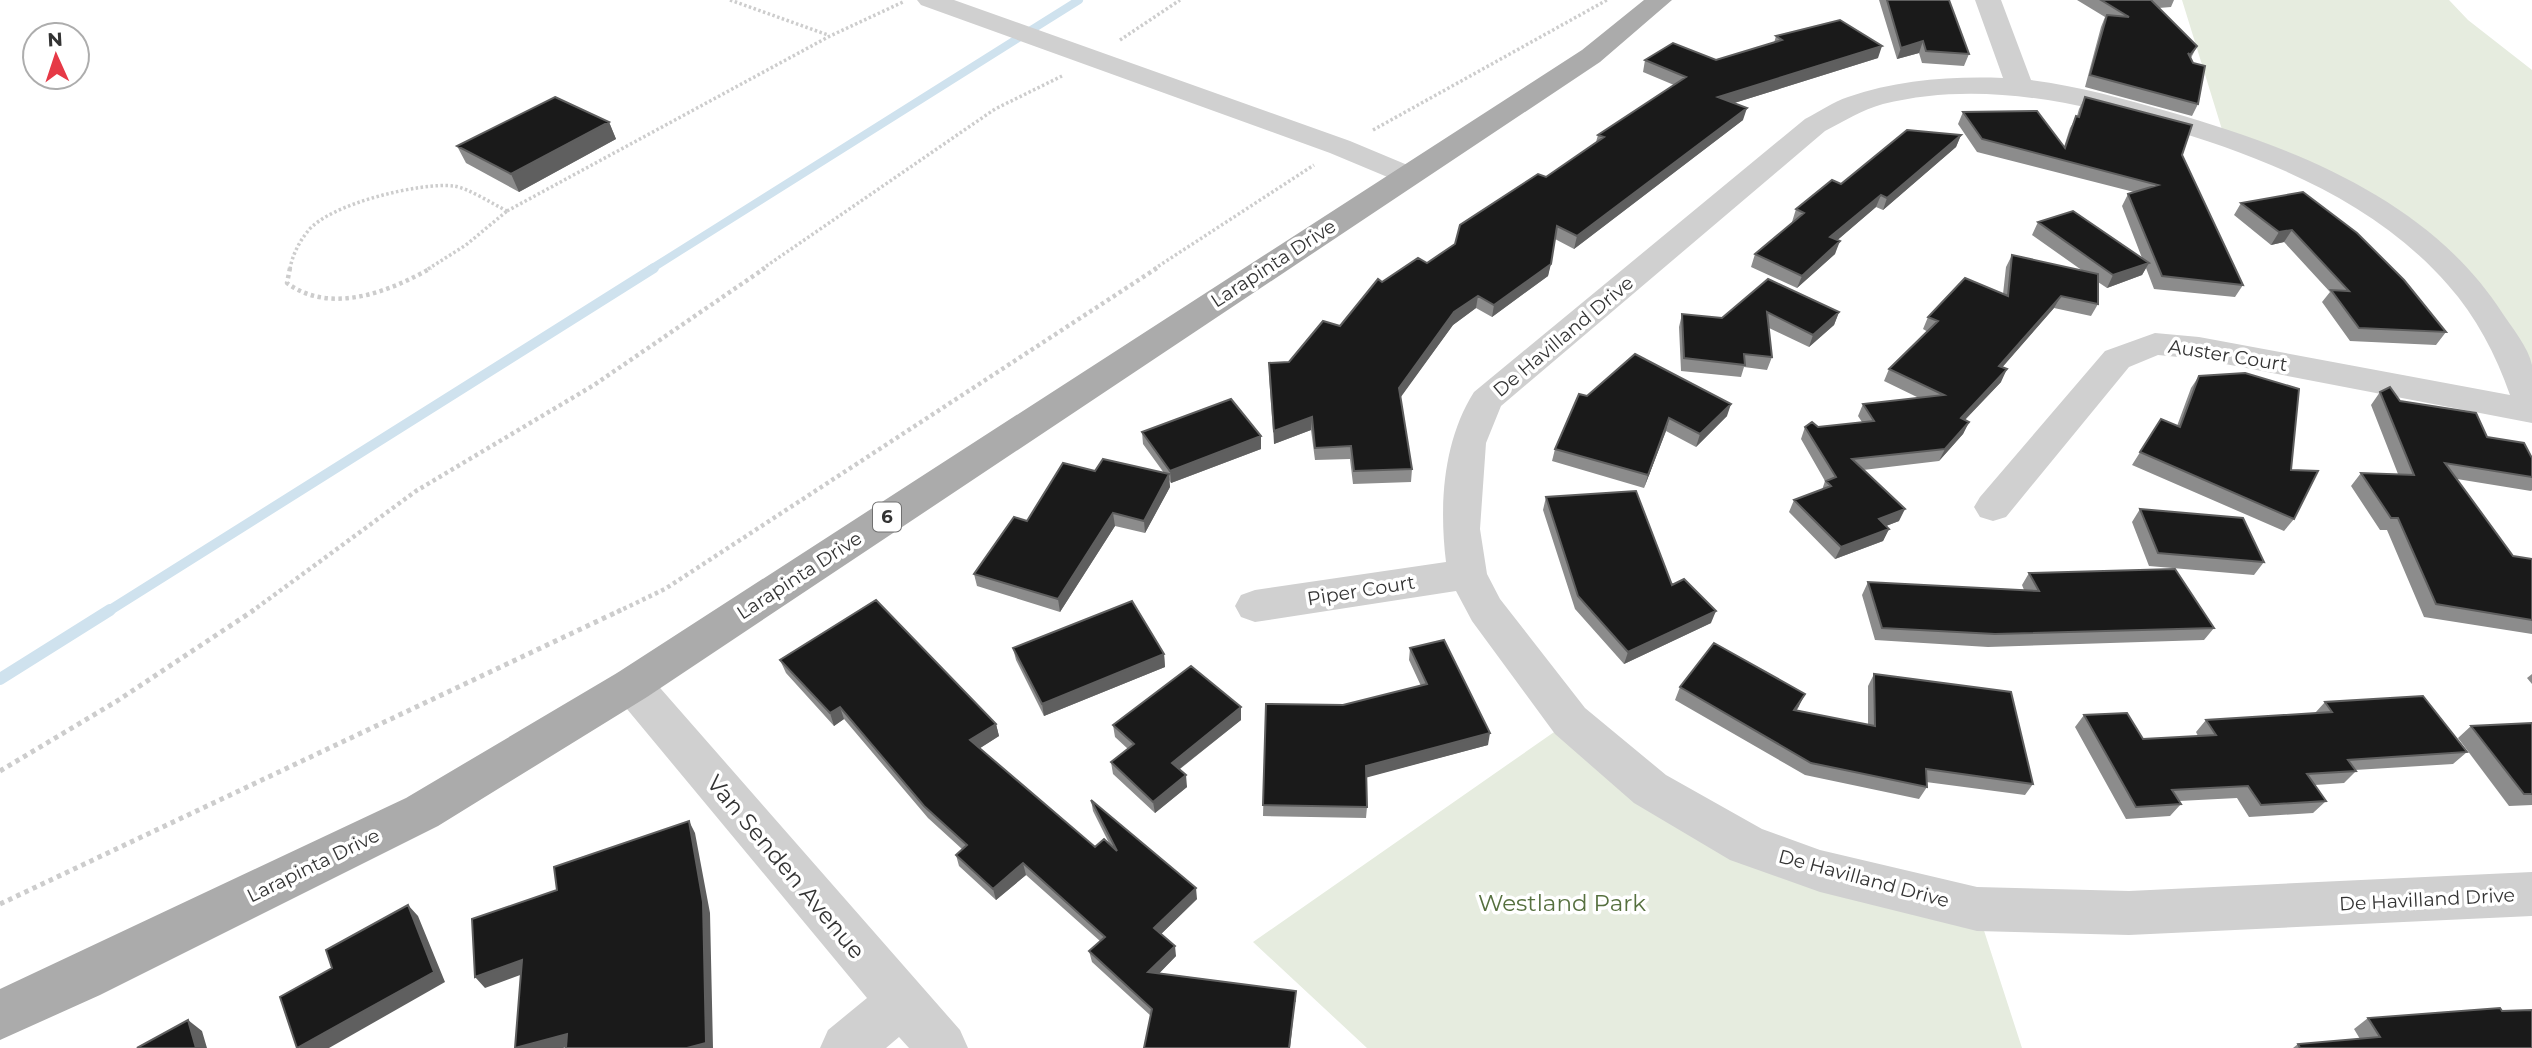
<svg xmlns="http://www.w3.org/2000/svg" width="2532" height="1048" viewBox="0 0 2532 1048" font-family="Montserrat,sans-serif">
<rect width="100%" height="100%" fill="#fff"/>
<!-- green -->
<path fill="#e6ecdf" d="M2182 0H2449L2468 20 2532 70V380L2486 313 2399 226 2224 136Z
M1570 721 1650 789 1977 909 2022 1048H1367L1253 942Z"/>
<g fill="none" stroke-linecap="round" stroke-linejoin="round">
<!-- stream-far2 -->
<path stroke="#cfe2ee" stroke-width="8" d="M651 269 1079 0"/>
<!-- stream-far1 -->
<path stroke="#cfe2ee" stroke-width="10" d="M107 612 654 268"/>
<!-- stream -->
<path stroke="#cfe2ee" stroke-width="12" d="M0 679 110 610"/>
<!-- path-far2 -->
<path stroke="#cdcdcd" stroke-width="3.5" stroke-dasharray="2.5 2.5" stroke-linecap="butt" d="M730 0 828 35
M1120 40 1180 0
M1373 130 1607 0
M507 211 830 36 903 2
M290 269C292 256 299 242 308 231 329 204 420 182 454 186 468 188 493 204 507 211
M428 269 466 245 507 211
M762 269 995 109 1062 76
M1154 269 1314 165"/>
<!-- path-far1 -->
<path stroke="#cdcdcd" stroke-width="4.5" stroke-dasharray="3.5 3.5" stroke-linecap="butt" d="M290 268 287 283C330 315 389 292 431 268
M251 612 416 491 594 385 765 268
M617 612 665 589 1157 268"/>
<!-- path -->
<path stroke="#cdcdcd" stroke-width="5" stroke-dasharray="4.5 4.5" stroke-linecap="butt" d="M0 771 117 701 254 610
M0 904 621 610"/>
<!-- minor -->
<path fill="#d0d0d0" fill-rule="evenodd" d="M917 0H954L1350 141 1417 169 1422 175 1417 181 1407 184 1397 181 1330 153 921 5Z
M1975 0H2001L2031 80C2078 86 2125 99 2170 112 2295 148 2430 200 2503 314 2513 329 2528 347 2532 365 2532 382 2532 405 2532 423L2199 359 2158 355 2129 367 2006 517 1993 521 1980 517 1974 507 1980 497 2105 351 2155 333 2199 337 2510 395C2496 355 2476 316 2448 285 2374 200 2264 157 2159 126 2068 100 1976 81 1883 104 1862 110 1844 121 1825 131L1501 406 1486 443 1480 529 1487 574 1500 599 1585 708 1666 775 1762 829 1820 850 1977 887 2129 891 2532 872V916L2129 935 1977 931 1820 892 1730 860 1634 803 1555 734 1472 621 1456 591 1255 622 1241 617 1235 606 1241 595 1255 590 1446 562C1439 505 1443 441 1474 392L1805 119C1819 112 1833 102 1848 97 1897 80 1952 76 2003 78Z
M632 668 647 673 960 1030 968 1048H909L899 1037 886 1048H820L828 1030 867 998 617 697 611 685 617 673Z"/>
<!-- major -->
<path fill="#ababab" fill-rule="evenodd" d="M1644 0H1672L1600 62 647 697 438 826 100 995 0 1040V989L406 798 617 673 1582 50Z"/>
</g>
<!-- wall -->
<path fill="#8c8c8c" d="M1879 0H1949L1969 54 1964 66 1922 63 1919 53 1897 59Z
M2077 0H2174L2171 7 2159 8 2197 46 2191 58 2198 104 2192 116 2085 87 2101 27 2105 17Z
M1776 36 1878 58 1734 103 1743 120 1574 249 1555 239 1548 276 1492 317 1476 308 1453 325 1400 397 1412 469 1411 482 1353 484 1350 459 1315 460 1311 430 1274 444 1269 376V363L1289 362 1340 326 1382 282 1427 263 1455 244 1596 142 1598 135 1674 85 1643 72 1645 60H1716L1774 43Z
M2085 97 2182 155 2243 285 2235 297 2154 289 2146 268 2142 275 2107 288 2098 282V304L2091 316 2054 308 2002 367 2001 382 1965 420 1969 422 1963 434 1939 461 1863 470 1899 521 1886 526 1889 529 1883 541 1835 559 1789 512 1794 500 1822 490 1825 481 1801 439 1805 427H1818L1862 422 1858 416 1863 404 1919 398 1884 381 1889 369 1928 332 1923 329 1928 317 2003 294 2006 267 2012 255 2083 271 2032 235 2038 222 2142 258 2122 206 2128 194 2134 192 1977 152 1958 124 1963 112 2064 147 2070 128 2077 116 2079 109Z
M609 122 616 139 519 192 466 163 457 146Z
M1961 135 1956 147 1883 210 1876 207 1837 240 1835 254 1797 288 1751 267 1755 254 1793 222H1792L1796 209 1841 184Z
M2303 192 2446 332 2436 345 2350 341 2322 302 2330 292 2284 242 2271 245 2234 215 2241 203Z
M1768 279 1839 312 1834 325 1809 347 1769 328 1772 357 1767 370 1744 367 1741 377 1681 371 1679 327 1682 314 1722 318Z
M2199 376 2291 470 2294 519 2284 531 2132 465 2161 419 2177 426 2191 388Z
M2380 392 2487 437 2532 458V490L2531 491 2457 479 2513 556 2532 559V634L2424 617 2387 530H2380L2351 486 2361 473 2398 474 2371 405Z
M1587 396 1727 416 1696 447 1666 431 1644 488 1552 461 1555 449Z
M1142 432 1261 449 1171 483 1169 480 1170 487 1145 533 1115 526 1060 612 977 586 974 574 1027 521 1095 471 1164 473 1143 444Z
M1546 497 1672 585 1711 623 1624 664 1575 609 1543 510Z
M2140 509 2264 562 2254 575 2149 566 2132 522Z
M2029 573 2214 628 2204 640 1988 647 1875 640 1862 595 1868 582 2024 590 2022 585Z
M1013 648 1164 654 1165 667 1044 716 1016 660Z
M1410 648 1488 745 1366 777 1367 807 1366 818 1263 816 1266 704 1343 705 1421 686 1409 660Z
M780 660 996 724 999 736 980 748 1095 847 1110 845 1093 811 1091 800 1197 899 1161 934 1176 956 1159 973 1296 991V1002L1151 1016 1092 962 1089 951 1100 941 1026 875 996 900 959 866 956 855 962 849 928 818 844 719 834 726 786 673Z
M1874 674 2033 784 2025 795 1926 782 1927 787 1919 799 1805 775 1675 700 1680 687 1799 706 1797 710 1868 725V686Z
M2532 674V684L2527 678Z
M2325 702 2467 752 2453 764 2355 770 2356 771 2344 783 2315 785 2326 801 2313 813 2249 817 2237 798 2179 801 2181 804 2170 816 2126 819 2075 727 2084 715 2143 739 2198 736 2196 732 2206 720 2315 713Z
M1241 707V720L1180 769 1187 787 1155 813 1113 774 1111 762 1128 749 1115 737 1113 725Z
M2532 723V805L2509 806 2458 738 2471 726Z
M2502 1011 2532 1048H2293L2298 1044 2360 1039 2354 1029 2368 1018Z"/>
<!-- shaded-wall -->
<path fill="#5f5f5f" d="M1923 41 1919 53 1897 59 1901 48Z
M1882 46 1878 58 1715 109 1718 97Z
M1747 108 1743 120 1574 249 1577 236Z
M609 122 616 139 519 192 511 174Z
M1961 135 1956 147 1883 210 1887 198Z
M1881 195 1876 207 1826 250 1830 237Z
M2292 230 2284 242 2271 245 2279 232Z
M1840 241 1835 254 1797 288 1802 276Z
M2149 263 2142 275 2107 288 2113 275Z
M1551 264 1548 276 1492 317 1494 305Z
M1478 296 1476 308 1453 325 1398 401 1399 388 1454 312Z
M2061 296 2054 308 1993 378 1999 366Z
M1839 312 1834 325 1809 347 1813 335Z
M2007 369 2001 382 1955 430 1961 418Z
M1731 404 1727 416 1696 447 1700 434Z
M1312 417 1311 430 1274 444V431Z
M1669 418 1666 431 1644 488 1648 475Z
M1969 422 1963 434 1939 461 1945 449Z
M1261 436V449L1171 483 1170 471Z
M1169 474 1170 487 1145 533 1144 521Z
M1905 509 1899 521 1873 531 1879 519Z
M1113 513 1115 526 1060 612 1058 599Z
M1889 529 1883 541 1835 559 1841 547Z
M1716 611 1711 623 1624 664 1628 652Z
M1164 654 1165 667 1044 716 1042 704Z
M1805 694 1799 706 1788 722 1794 710Z
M840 707 844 719 834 726 830 713Z
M1241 707V720L1173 774 1172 763Z
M996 724 999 736 974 752 970 740Z
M1490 733 1488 745 1365 778 1366 766Z
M1186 775 1187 787 1155 813 1153 802Z
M689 821 695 833 710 913 713 1048H687Z
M1023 863 1026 875 996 900 993 889Z
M1196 888 1197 899 1156 939 1154 928Z
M408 905 418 916 445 982 329 1048H299Z
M1175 946 1176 956 1150 983 1148 972Z
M522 960 531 971 485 988 475 977Z
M1296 991 1290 1048H1289Z
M188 1020 202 1031 207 1048H196Z
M567 1034 576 1045 563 1048H515Z"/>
<!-- building -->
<path fill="#1a1a1a" stroke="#5f5f5f" stroke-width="2" d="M1887 0H1949L1969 54 1926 51 1923 41 1901 48Z
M2101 0H2151L2197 46 2190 55 2188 53 2193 63 2205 66 2198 104 2090 75 2107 15 2129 17Z
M1840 20 1882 46 1718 97 1747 108 1577 236 1557 226 1551 264 1494 305 1478 296 1454 312 1399 388 1412 469 1354 471 1351 446 1315 448 1312 417 1274 431 1269 363 1289 362 1323 321 1340 326 1378 279 1382 282 1418 258 1427 263 1455 244 1460 225 1538 174 1546 177 1604 137 1598 135 1686 77 1645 60 1673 43 1716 60 1782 40 1776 36Z
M555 97 609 122 511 174 457 146Z
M2085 97 2192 125 2182 155 2243 285 2162 276 2128 194 2158 185 1982 139 1963 112 2037 111 2065 148 2076 116 2079 117Z
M1907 130 1961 135 1887 198 1881 195 1830 237 1840 241 1802 276 1755 254 1804 213 1796 209 1832 180 1841 184Z
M2303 192 2357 233 2404 280 2446 332 2359 328 2331 290 2349 291 2292 230 2279 232 2241 203Z
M2073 211 2149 263 2113 275 2038 222Z
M2012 255 2098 274V304L2061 296 1999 366 2007 369 1961 418 1969 422 1945 449 1852 459 1905 509 1879 519 1889 529 1841 547 1794 500 1831 486 1826 481 1836 477 1805 427 1812 422 1818 427 1874 421 1863 404 1944 395 1889 369 1938 321 1928 317 1965 278 2008 296Z
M1768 279 1839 312 1813 335 1767 312 1772 357 1744 354 1745 365 1684 358 1682 314 1722 318Z
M1635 354 1731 404 1700 434 1669 418 1648 475 1555 449 1579 394 1587 396Z
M2245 373 2299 389 2291 470 2318 471 2294 519 2140 452 2161 419 2180 427 2199 376Z
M2390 387 2400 401 2476 413 2487 437 2524 443 2532 458V477L2445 463 2513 556 2532 559V620L2436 604 2398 518H2391L2361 473 2414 475 2380 392Z
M1231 399 1261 436 1170 471 1142 432Z
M1103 459 1169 474 1144 521 1113 513 1058 599 974 574 1014 517 1027 521 1063 463 1095 471Z
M1636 491 1672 585 1684 579 1716 611 1628 652 1578 596 1546 497Z
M2140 509 2243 518 2264 562 2158 553Z
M2175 569 2214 628 1995 634 1882 628 1868 582 2039 591 2029 573Z
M876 600 996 724 970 740 1095 847 1104 839 1117 851 1091 800 1196 888 1154 928 1175 946 1148 972 1296 991 1289 1048H1144L1152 1009 1089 951 1105 937 1023 863 993 889 956 855 967 845 924 806 840 707 830 713 780 660Z
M1132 601 1164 654 1042 704 1013 648Z
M1444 640 1490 733 1366 766 1367 807 1263 805 1266 704 1343 705 1427 684 1410 648Z
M1714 643 1805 694 1794 710 1875 726 1874 674 2011 692 2033 784 1926 769 1927 787 1811 763 1680 687Z
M1191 666 1241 707 1172 763 1186 775 1153 802 1111 762 1134 744 1113 725Z
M2423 696 2467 752 2348 760 2356 771 2307 774 2326 801 2261 805 2248 786 2172 790 2181 804 2136 807 2084 715 2127 713 2143 739 2216 735 2206 720 2332 712 2325 702Z
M2532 723V794H2524L2471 726Z
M689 821 703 902 706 1043 687 1048H566L567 1034 515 1048 522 960 475 977 472 919 557 890 554 867Z
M408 905 434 972 297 1048 280 997 332 968 326 950Z
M2500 1008 2502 1011 2532 1010V1048H2300L2298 1044 2380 1037 2368 1018Z
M188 1020 196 1048H137Z"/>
<g text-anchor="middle" stroke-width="7" stroke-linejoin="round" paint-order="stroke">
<!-- shield labels -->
<rect fill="#fff" stroke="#707070" stroke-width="2" x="873" y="502.5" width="28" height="29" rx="5"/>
<g font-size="18" font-weight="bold" fill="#333">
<text x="887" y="523">6</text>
</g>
<!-- street labels -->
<g font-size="19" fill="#333" stroke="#fff">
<text transform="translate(1273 263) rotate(-33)" y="7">Larapinta Drive</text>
<text transform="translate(1563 336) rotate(-40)" y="7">De Havilland Drive</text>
<text transform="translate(2228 355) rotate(9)" y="7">Auster Court</text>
<text transform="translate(799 575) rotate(-33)" y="7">Larapinta Drive</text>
<text transform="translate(1361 590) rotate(-9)" y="7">Piper Court</text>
<text transform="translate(313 865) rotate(-26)" y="7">Larapinta Drive</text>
<text transform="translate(1864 878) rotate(15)" y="7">De Havilland Drive</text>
<text transform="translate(2427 899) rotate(-3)" y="7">De Havilland Drive</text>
</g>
<!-- near-street labels -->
<g font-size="23" fill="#333" stroke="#fff">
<text transform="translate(786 867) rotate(50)" y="8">Van Senden Avenue</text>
</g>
<!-- near-park labels -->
<g font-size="23" fill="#56703f" stroke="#fff">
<text x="1562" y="911">Westland Park</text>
</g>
</g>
<!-- north arrow -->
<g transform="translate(56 56) rotate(357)"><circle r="33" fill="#ffffff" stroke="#adadad" stroke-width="2"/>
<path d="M0-5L12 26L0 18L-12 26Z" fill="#e63946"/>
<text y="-10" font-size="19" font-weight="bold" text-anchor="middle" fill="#333333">N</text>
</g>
</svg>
